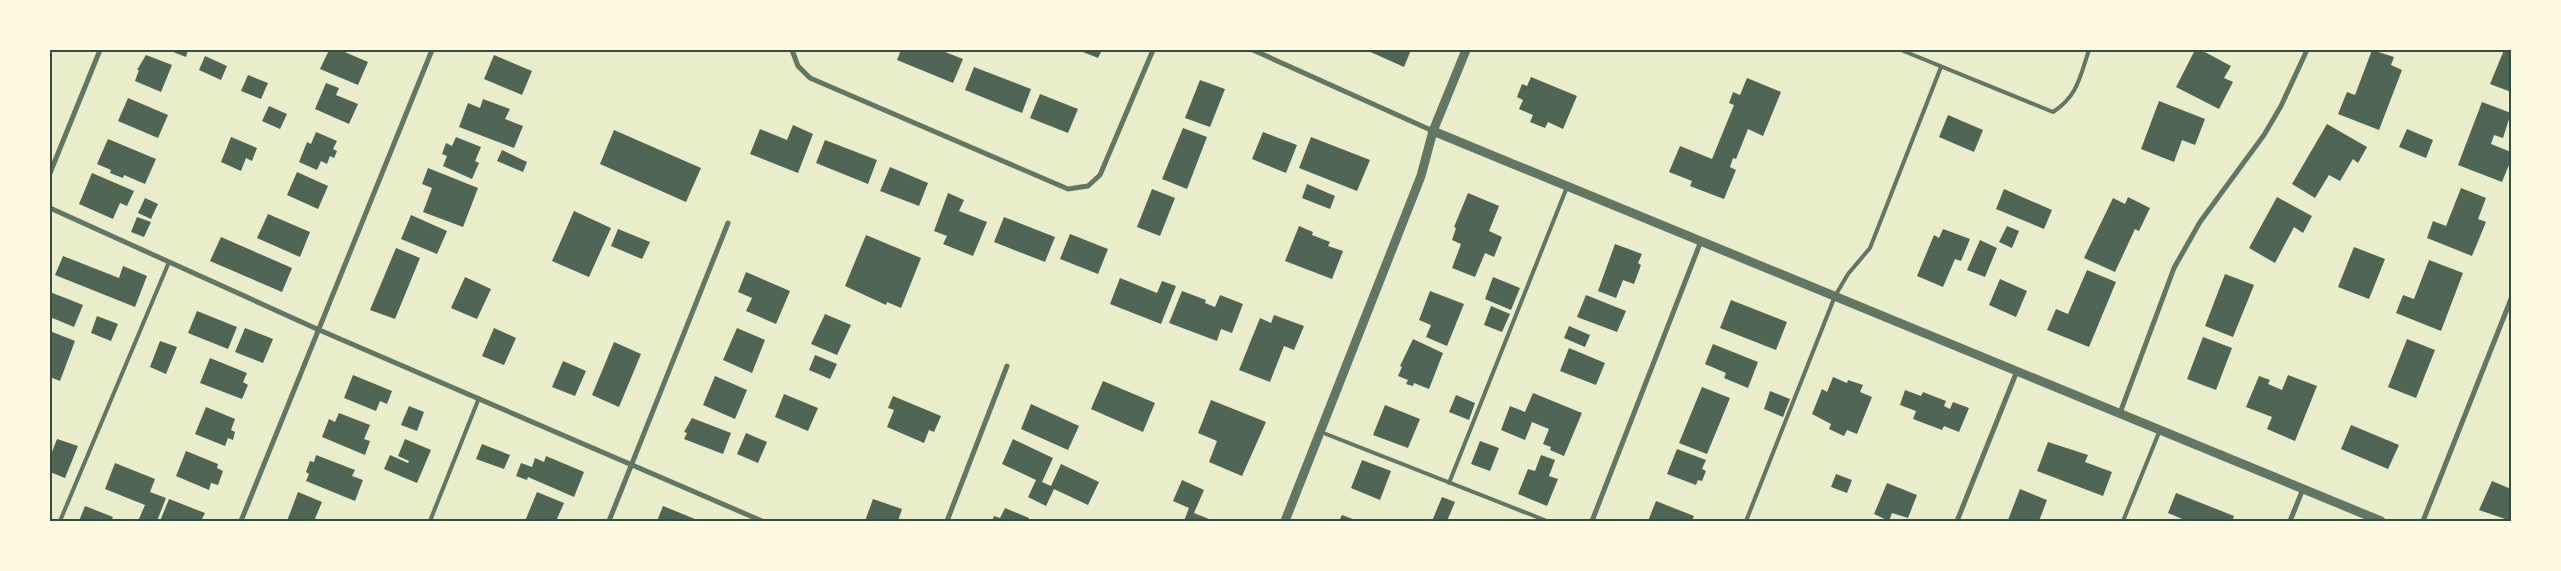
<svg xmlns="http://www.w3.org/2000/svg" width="2561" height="571" viewBox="0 0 2561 571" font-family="'IBM Plex Sans',sans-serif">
<rect width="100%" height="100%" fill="#e9edc9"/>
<!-- building -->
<path fill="#4f6655" d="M168 50H188L186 57Z
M329 50H340L368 62 358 85 320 69Z
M901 50H940L963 59 953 83 897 60Z
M1078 50H1102L1098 58Z
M1366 50H1411L1404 67Z
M2195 50H2201L2231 66 2224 78 2233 82 2219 109 2176 87Z
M2372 50 2394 57 2391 65 2402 70 2379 130 2338 114 2347 92 2355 95Z
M2504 50H2511V92L2490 84Z
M146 55 172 65 161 92 135 81 139 70H137Z
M494 55 532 71 522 95 484 79Z
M205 56 227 66 221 80 199 70Z
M974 67 1031 89 1022 113 965 90Z
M248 75 268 83 261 99 241 91Z
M1531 77 1577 96 1563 129 1548 122 1545 128 1530 122 1533 115 1519 109 1523 100 1517 97 1522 84 1527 86Z
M1747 78 1781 92 1763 136 1748 129 1736 159 1733 158 1730 167 1736 170 1724 199 1690 186 1692 181 1669 172 1680 146 1712 159 1734 105 1729 103 1733 92 1740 95Z
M1200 80 1225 89 1210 127 1185 118Z
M326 83 339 88 336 95 358 104 349 124 315 109Z
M1040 94 1078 109 1068 133 1030 118Z
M128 98 168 115 158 138 118 121Z
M483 99 510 109 505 119 523 126 514 148 459 127 468 103 480 108Z
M2159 101 2205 119 2195 145 2182 140 2174 162 2141 149Z
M2482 102 2511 113 2503 138 2494 135 2491 144 2511 152V160L2502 182 2458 165Z
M269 106 287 114 280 129 262 121Z
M1948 115 1983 130 1974 152 1939 137Z
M2327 124 2367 147 2358 163 2353 159 2340 181 2329 175 2315 198 2292 184Z
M793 125 813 134 798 173 750 154 760 129 787 140Z
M1183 128 1207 137 1187 189 1162 179Z
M2407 129 2433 140 2426 158 2399 147Z
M614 130 701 168 686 202 600 164Z
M316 132 337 141 333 149 337 151 334 158 330 156 327 164 321 161 317 170 299 162 307 142 311 144Z
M1263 132 1297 145 1286 173 1252 159Z
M231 137 257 148 252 161 246 158 241 171 221 162Z
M456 137 481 147 475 161 479 163 472 179 443 166 447 156 442 154 446 143 452 146Z
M1311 137 1370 160 1357 191 1299 168Z
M108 139 156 159 145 184 124 175 123 178 110 173 111 170 97 164Z
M825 140 877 160 868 184 816 163Z
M502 150 527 162 523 172 497 161Z
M890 167 928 183 919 206 880 191Z
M428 168 478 188 463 227 423 212 432 188 422 184Z
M297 172 328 186 318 209 287 195Z
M92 173 134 191 127 206 120 203 113 219 79 204Z
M1307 184 1335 196 1330 209 1302 198Z
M2461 188 2486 198 2478 219 2486 222 2472 256 2427 238 2433 221 2446 226Z
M1152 189 1175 198 1160 236 1137 227Z
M2004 189 2052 210 2044 229 1996 209Z
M948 193 964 200 959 211 987 222 973 256 943 244 947 236 934 231Z
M1468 193 1499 206 1489 231 1502 237 1494 257 1485 253 1475 277 1452 268 1461 244 1452 240 1456 228 1454 227Z
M2128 197 2150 208 2139 231 2135 229 2115 272 2084 258 2113 198 2125 204Z
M2277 197 2312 216 2303 233 2294 227 2275 263 2249 248Z
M145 198 158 204 151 219 138 213Z
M574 211 611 228 589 277 552 261Z
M268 214 310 232 300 257 257 238Z
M411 215 447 231 437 254 401 239Z
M137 217 151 222 144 237 131 232Z
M1004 217 1055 237 1045 262 994 242Z
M1299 226 1313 232 1312 235 1330 242 1328 246 1343 251 1332 279 1285 261Z
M2007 226 2019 231 2012 248 1999 242Z
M618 229 650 242 642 259 611 246Z
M1943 229 1970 239 1961 261 1955 259 1943 287 1917 276 1934 235 1939 238Z
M1070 234 1108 249 1098 274 1060 259Z
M866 235 921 258 901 308 887 302 886 305 845 286Z
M221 237 292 268 282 292 210 261Z
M1980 240 1997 248 1985 277 1967 270Z
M1615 244 1642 254 1638 263 1641 265 1634 284 1623 280 1616 298 1598 291Z
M2354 247 2385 259 2369 299 2338 287Z
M396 248 420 258 395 319 370 310Z
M63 256 119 278 123 266 147 276 135 307 55 275Z
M2429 260 2463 273 2441 331 2396 313 2403 295 2414 299Z
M2087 270 2116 282 2089 347 2047 330 2056 309 2068 314Z
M746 272 790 291 776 324 746 311 752 298 738 292Z
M2225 274 2254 285 2233 337 2205 326Z
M465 277 491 289 477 319 451 308Z
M1493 277 1520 288 1511 310 1485 299Z
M1120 278 1157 293 1162 281 1176 286 1161 324 1110 304Z
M2000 279 2027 291 2016 317 1989 305Z
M1182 291 1206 300 1205 303 1215 307 1220 295 1243 304 1232 333 1221 329 1217 341 1169 323Z
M1430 291 1464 304 1447 346 1426 337 1431 325 1419 320Z
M50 292 83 305 74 327 50 317Z
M1586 295 1626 311 1617 332 1577 317Z
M1731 300 1787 322 1776 350 1720 328Z
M1491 306 1510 314 1502 332 1484 325Z
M197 311 237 327 228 349 188 333Z
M825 314 851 325 837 355 811 344Z
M1274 315 1304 326 1294 350 1284 346 1270 382 1239 370 1260 318 1271 323Z
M97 316 118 324 111 341 91 333Z
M1569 326 1590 335 1585 347 1564 338Z
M245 328 273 339 263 363 235 352Z
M494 328 516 338 504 365 482 356Z
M737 328 765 340 752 373 723 360Z
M50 331 75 341 60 381 50 377Z
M2203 337 2232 348 2216 390 2187 379Z
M1413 339 1443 353 1429 389 1414 383 1413 386 1406 384 1408 380 1398 376 1402 367 1400 366Z
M2407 339 2435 350 2416 398 2388 387Z
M160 341 177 347 166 374 150 367Z
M614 342 641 354 619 407 592 395Z
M1713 344 1758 362 1748 388 1724 378 1726 373 1705 364Z
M1569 348 1605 363 1596 385 1560 371Z
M815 355 837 364 830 379 809 370Z
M210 358 247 373 243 382 248 385 242 399 200 383Z
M563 361 586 371 575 396 552 387Z
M353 375 392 391 387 404 380 401 376 411 344 398Z
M2288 375 2317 386 2295 441 2267 429 2272 417 2246 407 2259 376 2270 380 2268 384 2282 390Z
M715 376 747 390 735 419 703 405Z
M1833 377 1847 383 1848 380 1863 385 1860 392 1872 397 1857 434 1847 430 1844 436 1829 429 1831 424 1812 414 1822 389 1827 392Z
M1103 381 1155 403 1143 432 1091 409Z
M1702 387 1730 398 1707 454 1679 443Z
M1905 390 1921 396 1923 392 1946 401 1944 406 1950 409 1953 402 1969 408 1959 432 1944 426 1942 430 1913 419 1916 411 1900 405Z
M1770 391 1790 399 1783 417 1764 409Z
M1533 393 1582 413 1564 456 1550 450 1551 447 1543 444 1549 429 1532 422 1525 440 1501 430 1510 406 1525 412Z
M784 394 818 408 808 431 775 417Z
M1456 395 1475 403 1469 420 1449 412Z
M893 396 941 416 934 432 929 430 924 443 887 427 894 410 888 408Z
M1211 400 1266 422 1242 476 1209 462 1217 441 1198 433Z
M1031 404 1079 426 1068 450 1021 429Z
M1385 405 1420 419 1408 448 1373 435Z
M409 406 424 412 417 431 401 425Z
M206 407 235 419 231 430 235 432 233 440 228 438 225 446 195 434Z
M339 413 370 425 364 439 370 441 365 455 322 437 329 419 335 422Z
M692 418 731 433 723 454 684 439 687 433 684 432Z
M2351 425 2399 445 2388 469 2341 449Z
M746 433 767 442 758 463 737 454Z
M57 439 78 446 65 478 50 472V457Z
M405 439 431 450 417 483 384 469 390 455 408 463 409 461 398 456Z
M1013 439 1053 458 1042 482 1051 486 1061 464 1099 482 1088 505 1054 489 1046 506 1028 497 1036 480 1002 464Z
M1480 441 1499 448 1490 471 1471 464Z
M2048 442 2088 455 2085 462 2112 472 2103 496 2037 471Z
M482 444 510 455 504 469 476 459Z
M1677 449 1706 460 1702 469 1706 471 1702 481 1698 480 1696 485 1667 474Z
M186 451 218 464 217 468 223 471 218 485 211 483 209 490 176 476Z
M316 455 355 470 352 476 363 480 355 501 306 481 309 474 306 472 310 461 314 462Z
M1541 455 1555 460 1549 476 1558 479 1547 506 1518 494 1528 469 1535 471Z
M546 456 584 472 574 497 528 477 527 480 516 476 521 463 532 467 535 458 544 462Z
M1362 460 1391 471 1380 500 1351 488Z
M115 463 155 479 150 492 166 498 157 521H138L145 505 105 489Z
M1836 474 1852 480 1847 493 1831 487Z
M1182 480 1204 490 1194 513 1214 521H1184L1189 508 1173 501Z
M2492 481 2511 489V521L2479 510Z
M1887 483 1917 495 1908 518 1892 513 1889 521 1874 514Z
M2020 489 2047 500 2039 521 2008 520Z
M298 492 322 502 314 521H287Z
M537 492 564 503 557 519 562 521H525Z
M2176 493 2234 516 2232 521H2187L2168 513Z
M1442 497 1455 502 1447 521H1432Z
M169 499 205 513 201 521H160Z
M873 499 902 509 898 521H865Z
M1656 501 1694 516 1692 521H1648Z
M85 506 113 517 111 521H79Z
M663 506 695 519V521H657Z
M1005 508 1029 518 1028 521H992L994 516 1000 518Z
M1342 515 1358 521H1339Z"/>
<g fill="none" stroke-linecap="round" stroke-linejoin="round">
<!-- service -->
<path stroke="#617663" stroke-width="4" d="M1901 50 2053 112C2078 96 2080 76 2089 50
M1321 432 1547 521
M1449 483 1567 187
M60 521 169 262
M430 521 479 398
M1746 521 1835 296 1848 274 1870 248 1941 67
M2123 521 2160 430"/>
<!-- minor -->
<path stroke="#617663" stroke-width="5" d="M792 50 798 66 810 78 1068 189 1088 186 1100 175 1153 50
M1253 50 1433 131
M50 173 100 50
M50 208 317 329 762 521
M2120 413 2174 268 2200 222 2264 135 2281 106 2307 50
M241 521 432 50
M609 521 728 223
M947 521 1007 366
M1592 521 1701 241
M1957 521 2017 371
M2290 521 2303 489
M2423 521 2511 299"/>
<!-- tertiary -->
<path stroke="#617663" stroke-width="9" d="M1433 131 2381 521
M1285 521 1421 176 1433 131 1466 50"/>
</g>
<!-- border -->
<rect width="2561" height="571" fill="none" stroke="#fefae0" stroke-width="102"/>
<rect x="51" y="51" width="2459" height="469" fill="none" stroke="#344e41" stroke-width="2"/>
</svg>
